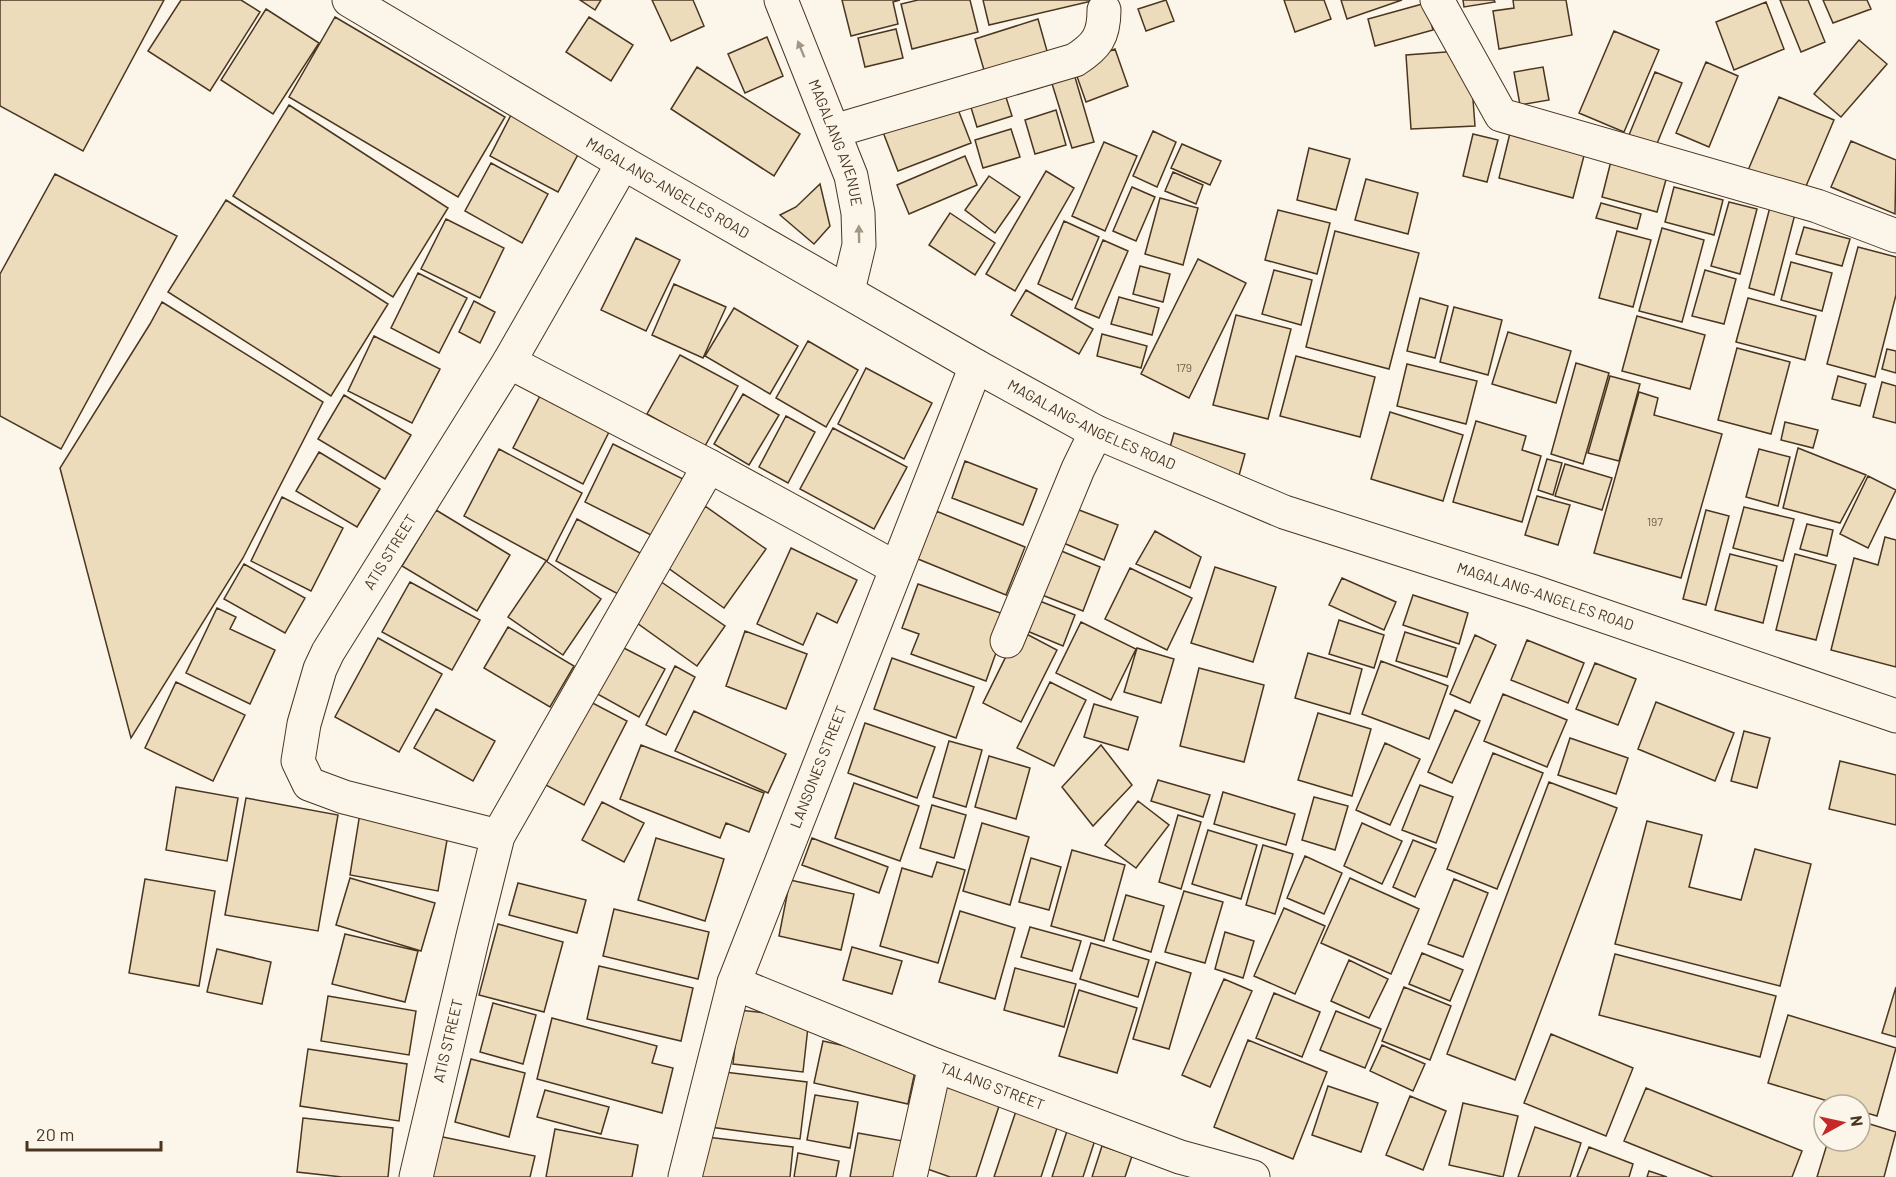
<svg xmlns="http://www.w3.org/2000/svg" width="1896" height="1177" viewBox="0 0 1896 1177" font-family="Barlow,sans-serif">
<rect width="100%" height="100%" fill="#fbf6e9"/>
<!-- building -->
<path fill="#ecdcbc" stroke="#4a3520" stroke-width="1.5" d="M0 0H164L83 151 0 106Z
M181 0H241L260 12 210 91 148 51Z
M580 0H601L595 10Z
M652 0H693L704 26 671 41Z
M842 0H900L893 2 898 24 851 36Z
M918 0H970L978 32 912 49 901 4Z
M983 0H1096L989 25Z
M1166 0 1174 21 1146 31 1138 9Z
M1284 0H1324L1331 19 1295 32Z
M1341 0H1402L1347 19Z
M1463 0H1494L1495 2 1464 7Z
M1513 0H1566L1572 35 1499 49 1493 11 1514 8Z
M1780 0H1808L1825 42 1801 52Z
M1823 0H1867L1871 9 1833 23Z
M1766 2 1784 49 1734 70 1716 22Z
M1426 3 1433 30 1375 46 1368 19Z
M266 9 319 43 273 114 221 80Z
M335 17 505 117 458 197 289 97Z
M589 17 633 45 611 81 566 52Z
M1038 19 1049 58 986 77 975 39Z
M896 29 903 58 865 67 858 38Z
M1614 31 1659 50 1624 132 1579 113Z
M767 37 783 76 745 93 728 54Z
M1859 40 1887 64 1841 117 1814 94Z
M1115 49 1128 86 1086 102 1073 65Z
M1459 51 1471 73 1475 126 1411 129 1406 55Z
M1706 62 1738 76 1709 147 1676 133Z
M697 67 800 134 774 176 671 109Z
M1072 67 1094 142 1072 148 1049 74Z
M1543 67 1549 100 1520 105 1514 72Z
M1655 72 1682 83 1656 146 1629 135Z
M1004 91 1012 116 977 127 969 101Z
M1779 97 1834 120 1801 198 1746 175Z
M954 99 971 143 898 171 881 127Z
M289 105 448 208 393 297 233 196Z
M1056 110 1066 145 1035 154 1025 120Z
M513 111 582 147 558 192 490 156Z
M1011 129 1020 157 983 168 975 140Z
M1511 129 1586 148 1573 198 1499 178Z
M1153 131 1176 142 1157 187 1133 176Z
M1473 134 1498 140 1487 182 1463 176Z
M1851 141 1896 160 1895 214 1831 187Z
M1104 142 1137 156 1105 231 1072 216Z
M1182 144 1221 161 1210 185 1171 168Z
M1309 148 1350 159 1336 210 1297 200Z
M965 156 977 185 909 214 897 185Z
M1611 161 1667 176 1657 212 1602 197Z
M491 163 548 194 522 243 465 211Z
M1046 171 1074 188 1015 291 986 274Z
M1173 172 1203 185 1196 204 1165 191Z
M55 174 177 236 61 449 0 416V274Z
M989 176 1020 197 995 233 965 210Z
M1366 179 1418 193 1408 234 1355 220Z
M820 184 830 226 814 244 780 215 796 207Z
M1132 187 1155 197 1136 241 1113 231Z
M1674 187 1723 200 1714 235 1665 222Z
M1160 198 1198 208 1183 265 1145 254Z
M226 200 388 304 331 396 168 292Z
M1729 202 1757 209 1740 274 1711 266Z
M1601 203 1641 214 1637 229 1596 218Z
M1770 207 1795 214 1774 295 1749 288Z
M1278 210 1330 223 1317 274 1265 260Z
M950 213 995 243 975 275 929 245Z
M446 219 504 248 480 298 421 269Z
M1064 221 1099 237 1072 300 1038 284Z
M1804 227 1850 239 1842 266 1796 254Z
M1662 228 1704 240 1682 322 1639 311Z
M1335 231 1419 253 1389 369 1306 347Z
M1617 231 1651 240 1633 307 1599 298Z
M636 238 680 260 646 331 601 310Z
M1103 240 1128 251 1099 318 1075 308Z
M1858 247 1896 257V295L1875 377 1827 364Z
M1198 259 1246 283 1189 398 1141 374Z
M1791 262 1832 273 1822 311 1781 300Z
M1140 266 1170 274 1163 302 1133 294Z
M1274 270 1312 280 1301 325 1262 314Z
M1705 270 1736 279 1724 324 1692 316Z
M418 273 467 298 439 353 391 328Z
M674 284 726 307 703 358 652 335Z
M1026 290 1093 329 1079 354 1011 315Z
M1119 297 1159 308 1152 335 1111 324Z
M1420 298 1448 306 1435 358 1407 351Z
M1748 298 1816 316 1805 360 1736 342Z
M474 301 495 312 480 343 459 332Z
M162 302 323 402 243 558 131 738 60 468 150 324Z
M1454 307 1502 320 1488 375 1440 362Z
M734 308 798 346 770 394 705 356Z
M1236 315 1291 329 1268 419 1213 405Z
M1637 316 1705 335 1690 389 1622 371Z
M1508 332 1571 351 1556 403 1492 384Z
M1102 334 1147 346 1141 368 1097 356Z
M374 336 440 369 412 423 348 391Z
M808 341 858 370 826 427 776 398Z
M1737 348 1790 362 1771 434 1718 420Z
M1887 349 1896 351V373L1882 369Z
M680 355 738 386 705 446 647 414Z
M1296 356 1375 377 1360 437 1280 416Z
M1576 363 1609 373 1583 464 1551 454Z
M1407 364 1477 381 1466 424 1397 406Z
M866 368 932 403 904 459 838 424Z
M1610 376 1640 384 1619 461 1588 453Z
M1838 376 1866 384 1860 406 1832 399Z
M1882 382 1896 386V423L1873 417Z
M542 392 611 428 583 484 513 448Z
M1639 392 1658 398 1654 415 1722 434 1681 578 1594 553Z
M743 394 779 415 749 465 714 444Z
M344 395 411 435 385 479 318 439Z
M1390 412 1463 435 1443 501 1371 479Z
M786 416 815 432 788 483 759 467Z
M1476 421 1526 436 1522 450 1541 456 1522 522 1453 502Z
M1785 422 1818 430 1813 448 1781 440Z
M833 428 907 467 874 529 800 489Z
M1174 433 1245 454 1238 479 1167 458Z
M613 444 685 480 657 538 585 502Z
M1798 448 1866 475 1840 523 1783 508Z
M499 449 582 493 547 561 464 516Z
M1759 449 1790 457 1778 506 1746 497Z
M319 452 380 489 357 527 296 491Z
M1547 459 1562 463 1553 495 1538 490Z
M965 461 1037 489 1023 525 952 498Z
M1565 464 1612 478 1602 510 1555 496Z
M1868 476 1896 490 1868 548 1840 534Z
M1537 496 1570 505 1558 545 1525 535Z
M282 497 343 528 311 591 251 561Z
M705 506 766 549 724 608 664 565Z
M1744 507 1794 519 1783 561 1733 548Z
M1074 508 1118 525 1104 560 1061 542Z
M436 510 510 555 477 611 402 566Z
M1706 510 1729 516 1706 605 1683 599Z
M936 511 1025 547 1006 595 918 559Z
M577 519 642 554 620 595 556 561Z
M1807 524 1833 530 1827 556 1800 549Z
M1155 531 1201 557 1190 588 1136 564Z
M1885 537 1896 540V667L1831 650 1854 558 1878 565Z
M791 548 857 580 837 623 817 613 803 645 757 624Z
M1059 550 1100 567 1083 611 1042 595Z
M1730 554 1777 566 1763 623 1715 610Z
M1795 554 1836 565 1816 640 1776 630Z
M546 561 601 599 563 655 508 617Z
M244 564 305 598 285 633 224 599Z
M1215 567 1276 587 1253 662 1191 643Z
M1130 568 1192 598 1167 650 1105 619Z
M1342 578 1396 602 1384 630 1329 605Z
M657 579 725 626 697 666 630 618Z
M410 582 480 620 452 670 382 632Z
M918 584 1009 616 986 681 911 654 919 634 902 628Z
M1413 595 1468 613 1459 644 1403 625Z
M1032 598 1075 615 1063 646 1020 628Z
M217 608 236 617 230 629 275 650 250 704 186 673Z
M1339 620 1384 635 1374 668 1329 654Z
M1081 622 1136 649 1111 700 1056 673Z
M508 627 574 666 550 707 484 668Z
M1019 630 1057 650 1021 722 983 703Z
M745 631 807 654 786 709 726 686Z
M1405 632 1456 648 1447 677 1396 661Z
M1475 635 1496 645 1470 703 1450 694Z
M378 638 442 674 399 752 335 717Z
M1527 640 1584 663 1568 703 1511 680Z
M616 644 665 669 639 717 592 691Z
M1137 648 1174 659 1161 703 1124 692Z
M1308 653 1362 669 1350 714 1295 698Z
M892 658 974 687 956 738 874 709Z
M1381 661 1448 686 1429 739 1362 714Z
M1595 663 1636 679 1618 725 1576 709Z
M675 666 695 677 666 735 646 725Z
M1199 668 1264 685 1244 762 1180 746Z
M176 682 245 715 213 781 145 748Z
M1050 682 1086 700 1054 766 1017 748Z
M1503 694 1567 720 1547 767 1484 741Z
M583 698 627 721 584 805 540 782Z
M1656 702 1734 733 1715 781 1638 749Z
M1094 704 1138 717 1128 750 1084 737Z
M436 709 495 741 473 781 414 748Z
M1455 710 1480 721 1452 783 1428 772Z
M694 711 786 754 768 793 675 751Z
M1318 713 1371 729 1352 796 1298 780Z
M865 723 935 747 917 798 848 773Z
M1744 731 1770 738 1757 788 1731 781Z
M1570 738 1628 758 1616 794 1558 775Z
M949 741 982 750 966 807 933 797Z
M1385 743 1420 759 1390 825 1356 810Z
M641 745 764 793 749 832 726 823 720 838 620 799Z
M1101 745 1132 785 1093 826 1062 787Z
M1493 753 1543 773 1497 889 1447 869Z
M989 756 1030 768 1016 819 975 807Z
M1840 761 1896 775V825L1829 809Z
M1158 780 1210 795 1203 817 1151 801Z
M1549 782 1617 808 1515 1080 1447 1054Z
M854 783 919 806 900 861 835 838Z
M1420 785 1453 797 1436 843 1402 830Z
M176 787 238 798 227 861 166 850Z
M1223 792 1295 814 1286 845 1214 824Z
M1314 797 1348 806 1335 850 1302 840Z
M246 798 338 815 318 931 225 915Z
M1138 801 1169 825 1136 868 1105 845Z
M602 802 644 823 624 862 582 840Z
M932 805 966 815 954 858 920 848Z
M360 813 449 829 438 891 350 875Z
M1178 815 1201 822 1181 889 1159 882Z
M1647 821 1702 835 1689 887 1741 900 1755 849 1811 864 1780 986 1615 944Z
M982 823 1029 837 1010 905 963 891Z
M1362 823 1402 841 1382 884 1344 866Z
M1208 830 1257 845 1241 899 1192 884Z
M656 838 724 859 705 921 638 900Z
M812 838 888 867 879 893 802 865Z
M1413 840 1436 849 1415 897 1393 887Z
M1263 845 1293 854 1275 914 1246 905Z
M1072 850 1125 865 1104 941 1051 926Z
M1305 856 1342 873 1324 914 1287 898Z
M1031 858 1061 867 1049 910 1019 902Z
M937 862 965 870 938 963 880 946 902 868 932 877Z
M350 878 435 903 421 951 336 925Z
M1350 878 1419 909 1391 974 1321 943Z
M145 879 215 891 199 986 129 973Z
M1454 879 1488 893 1463 957 1428 944Z
M790 880 854 894 841 950 779 936Z
M518 883 586 900 577 933 509 915Z
M1184 891 1223 902 1205 963 1165 952Z
M1126 895 1164 906 1151 952 1113 940Z
M1284 908 1325 926 1295 994 1254 976Z
M614 909 709 932 698 979 603 956Z
M960 911 1015 928 995 999 939 982Z
M498 924 563 942 544 1012 479 995Z
M1030 927 1081 941 1072 971 1021 957Z
M1225 932 1254 941 1243 978 1215 969Z
M345 934 418 951 405 1002 332 984Z
M1091 943 1149 960 1138 997 1080 979Z
M852 947 902 961 892 994 843 980Z
M217 949 271 962 262 1004 207 992Z
M1422 953 1463 970 1450 1001 1409 984Z
M1615 954 1776 996 1760 1057 1599 1015Z
M1349 960 1388 979 1369 1018 1331 1001Z
M1156 962 1191 973 1169 1049 1133 1039Z
M599 966 693 988 681 1041 587 1019Z
M1015 968 1076 984 1064 1027 1004 1010Z
M1224 979 1252 991 1210 1087 1182 1075Z
M1404 987 1451 1006 1430 1060 1382 1041Z
M1896 987V1037L1882 1033Z
M1079 990 1137 1008 1117 1073 1059 1056Z
M1274 993 1320 1012 1302 1057 1256 1038Z
M328 996 416 1011 409 1055 321 1041Z
M493 1003 536 1015 523 1064 480 1052Z
M739 1010 809 1018 803 1072 733 1064Z
M1336 1011 1381 1029 1365 1068 1320 1050Z
M1788 1015 1896 1048 1877 1116 1860 1111V1105H1841L1768 1083Z
M552 1018 657 1046 652 1063 673 1068 662 1113 537 1079Z
M1551 1034 1633 1068 1606 1136 1524 1103Z
M1248 1040 1327 1072 1293 1159 1214 1127Z
M823 1041 917 1062 908 1104 814 1083Z
M1382 1045 1425 1064 1413 1091 1370 1071Z
M308 1049 407 1064 399 1121 300 1106Z
M471 1059 525 1073 509 1137 455 1122Z
M716 1071 807 1082 800 1139 710 1127Z
M946 1082 1001 1100 976 1177H950L919 1166Z
M1328 1086 1378 1103 1361 1152 1312 1135Z
M1646 1088 1802 1151 1792 1177H1713L1624 1141Z
M545 1090 609 1107 601 1134 537 1117Z
M815 1095 858 1102 850 1148 807 1140Z
M1410 1096 1446 1111 1423 1170 1386 1155Z
M1463 1103 1518 1116 1503 1177 1449 1165Z
M1016 1111 1058 1125 1041 1177H994Z
M303 1118 393 1128 388 1177H342L297 1172Z
M1860 1121 1896 1132 1884 1177H1817L1828 1141H1860Z
M1535 1127 1581 1143 1570 1177H1518Z
M555 1129 638 1145 632 1177H546Z
M1067 1131 1095 1140 1083 1177H1052Z
M858 1133 903 1141 897 1177H850Z
M438 1136 535 1156 530 1177H429Z
M698 1136 793 1147 790 1177H694Z
M1102 1146 1132 1156 1125 1177H1092Z
M1589 1147 1633 1164 1629 1177H1577Z
M798 1153 839 1161 836 1177H794Z
M1649 1171 1667 1177H1647Z"/>
<g fill="none" stroke-linecap="round" stroke-linejoin="round">
<!-- street casing -->
<g stroke="#4a3520" stroke-width="35">
<g id="street">
<path d="M1437 0 1501 115 1817 206 1896 236"/>
<path d="M834 131 1075 60C1097 46 1104 36 1104 10"/>
<path d="M509 362 709 466 896 568"/>
<path d="M1007 641 1078 469 1096 432"/>
<path id="s1" d="M498 836 344 797 309 784 298 761 304 724 320 669 328 652 509 362 623 163"/>
<path id="s2" d="M734 983 935 1065 1180 1157 1253 1177"/>
<path id="s3" d="M416 1177 473 936 498 836 709 466"/>
<path id="s4" d="M685 1177 734 983 976 366"/>
<path d="M910 1177 935 1065"/>
</g>
</g>
<!-- secondary casing -->
<g stroke="#4a3520" stroke-width="35">
<g id="secondary">
<path id="s5" d="M349 0 623 163 976 366 1096 432 1284 512 1531 591 1896 716"/>
<path id="s6" d="M781 0 851 176 858 213 859 245 848 291"/>
</g>
</g>
<!-- street -->
<use href="#street" stroke="#fbf6e9" stroke-width="33"/>
<!-- secondary -->
<use href="#secondary" stroke="#fbf6e9" stroke-width="33"/>
</g>
<!-- one-way arrows -->
<defs><path id="oneway-solid" d="M-6-.8H1V-3.2L6.5 0L1 3.2V.8H-6Z" transform="scale(1.5)"/></defs>
<g fill="#a29684">
<use href="#oneway-solid" transform="translate(801 49) rotate(-112)"/>
<use href="#oneway-solid" transform="translate(859 234) rotate(-91)"/>
</g>
<g text-anchor="middle" stroke-width="4.5" stroke-linejoin="round" paint-order="stroke">
<!-- number labels -->
<g font-size="12" fill="#725f47">
<text x="1184" y="372">179</text>
<text x="1655" y="526">197</text>
</g>
<!-- street labels -->
<g font-size="15" fill="#4a3520" stroke="#fbf6e9">
<text dy="5" stroke="none"><textPath href="#s6" startOffset="153">MAGALANG AVENUE</textPath></text>
<text dy="5" stroke="none"><textPath href="#s5" startOffset="370">MAGALANG-ANGELES ROAD</textPath></text>
<text dy="5" stroke="none"><textPath href="#s5" startOffset="856">MAGALANG-ANGELES ROAD</textPath></text>
<text dy="5" stroke="none"><textPath href="#s1" startOffset="453">ATIS STREET</textPath></text>
<text dy="5" stroke="none"><textPath href="#s5" startOffset="1342">MAGALANG-ANGELES ROAD</textPath></text>
<text dy="5" stroke="none"><textPath href="#s4" startOffset="432">LANSONES STREET</textPath></text>
<text dy="5" stroke="none"><textPath href="#s3" startOffset="140">ATIS STREET</textPath></text>
<text dy="5" stroke="none"><textPath href="#s2" startOffset="278">TALANG STREET</textPath></text>
</g>
</g>
<!-- north arrow -->
<g transform="translate(1842 1123) rotate(82)"><circle r="28" fill="#fbf6e9" stroke="#b4a999" stroke-width="1.5"/>
<path d="M0-4.5L10 22L0 15L-10 22Z" fill="#c62828"/>
<text y="-9" font-size="16" font-weight="bold" text-anchor="middle" fill="#4a3520">N</text>
</g>
<!-- scale -->
<path d="M27 1141v9h134v-9" fill="none" stroke="#4a3520" stroke-width="3"/>
<text x="36" y="1141" font-size="18" fill="#4a3520" stroke="#fbf6e9" stroke-width="4.5" paint-order="stroke">20 m</text>
</svg>
